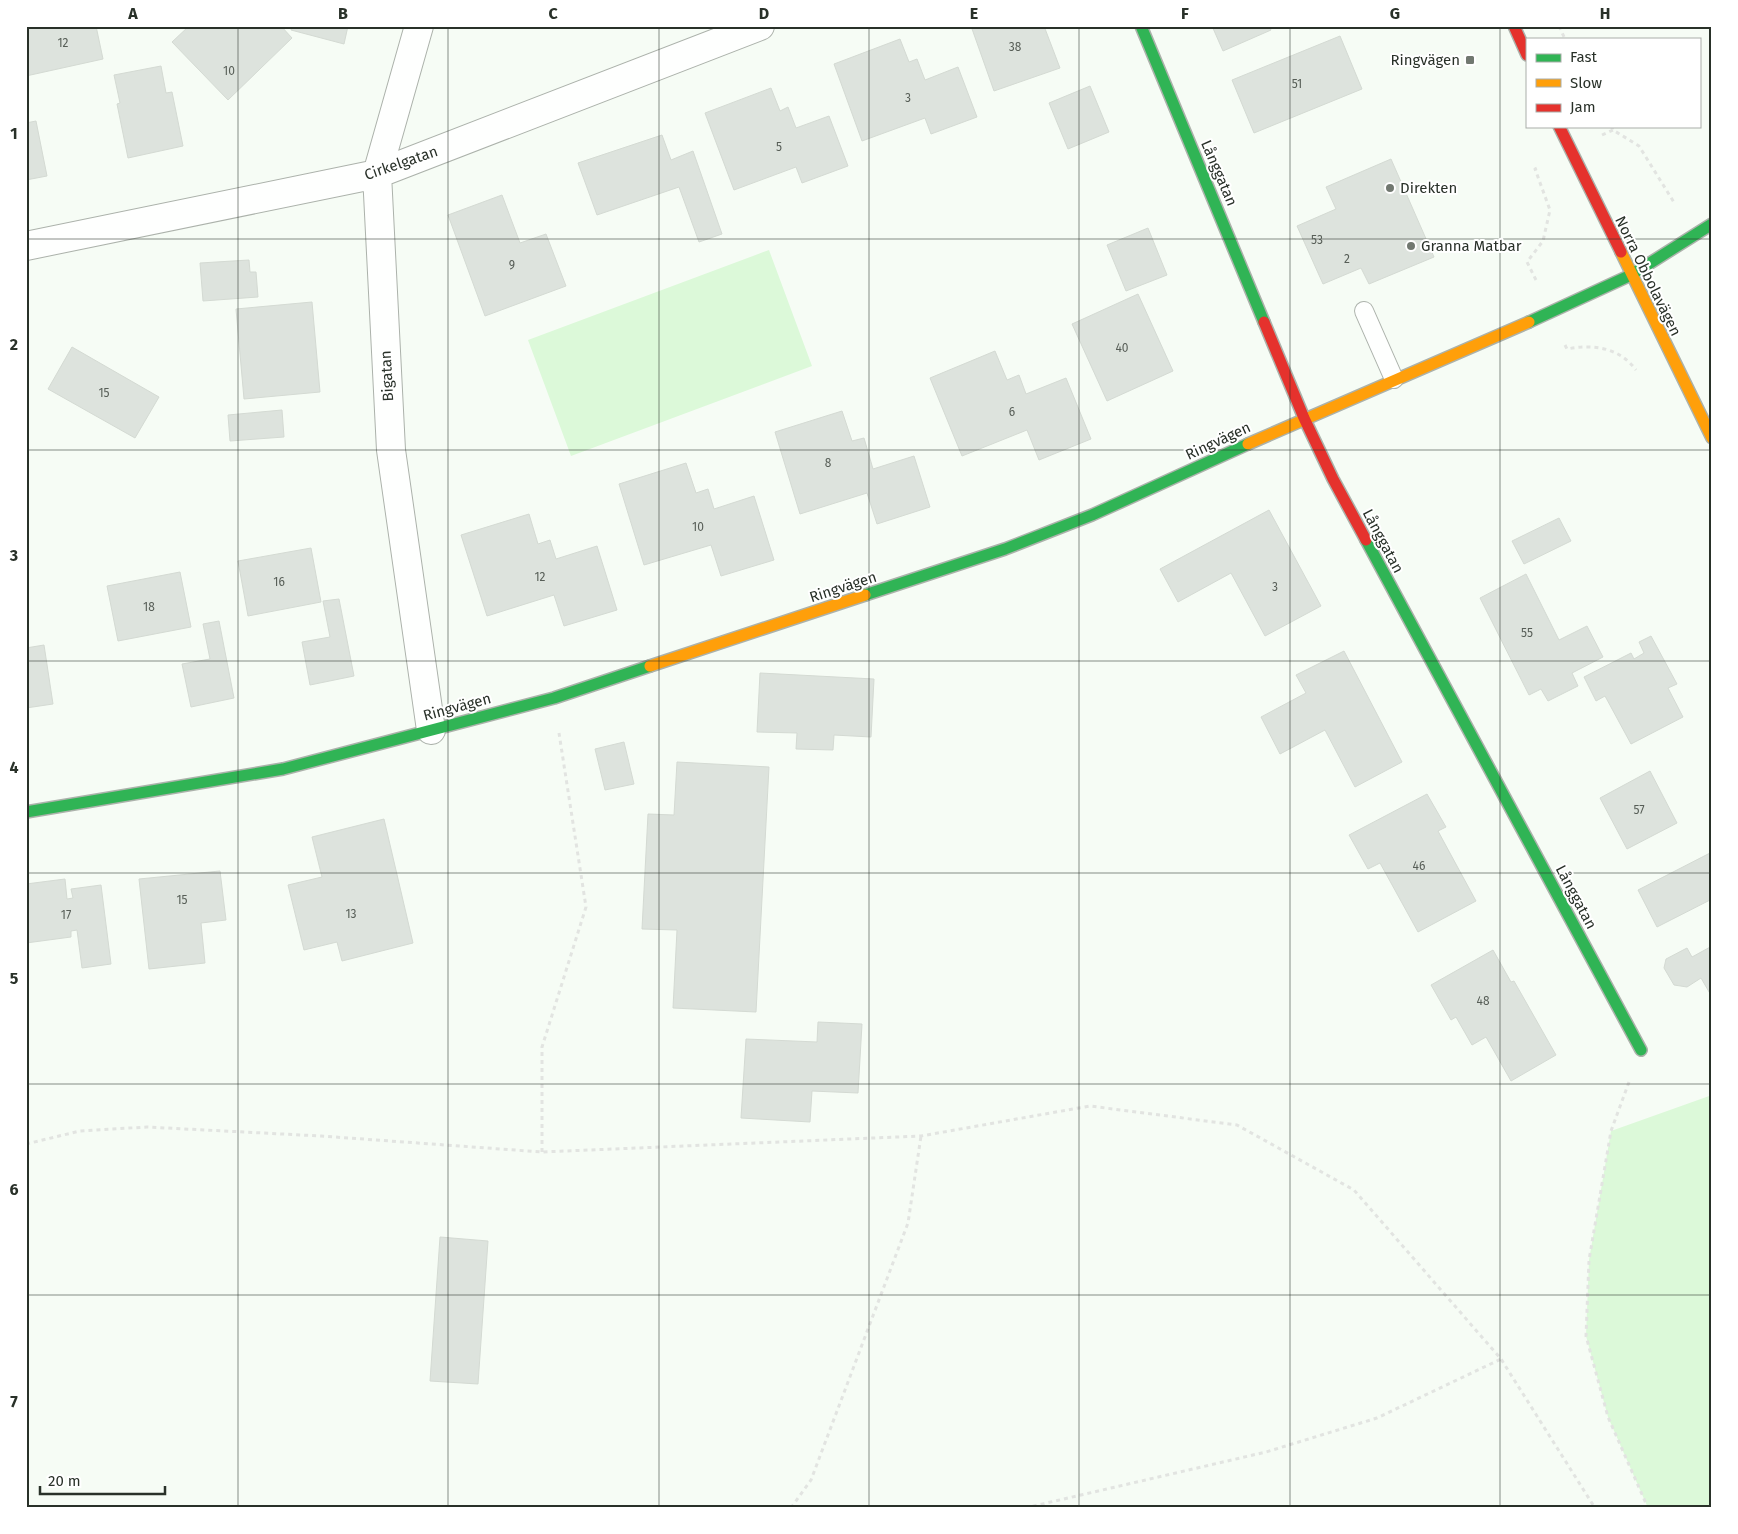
<svg xmlns="http://www.w3.org/2000/svg" width="1738" height="1534" viewBox="0 0 1738 1534" font-family="'Fira Sans',sans-serif">
<rect width="100%" height="100%" fill="#f6fcf5"/>
<!-- green -->
<path fill="#dcf9d9" d="M769 250 812 366 571 456 528 340Z
M1712 1095V1508H1648L1608 1417 1586 1336 1589 1260 1611 1131Z"/>
<!-- building -->
<path fill="#dde3dd" stroke="#d4dad3" d="M26 26H96L103 59 26 76Z
M189 26H281L292 38 228 100 172 42Z
M292 26H348L344 44 291 30Z
M971 26H1044L1060 68 994 91Z
M1212 26H1269L1271 30 1223 51Z
M1340 36 1362 89 1254 133 1232 80Z
M900 39 909 62 917 59 925 80 958 67 977 117 931 134 925 118 862 141 834 64Z
M161 66 166 93 172 92 183 146 128 158 117 104 120 103 114 75Z
M1090 86 1109 132 1068 149 1049 103Z
M771 88 780 111 788 107 796 128 829 116 848 166 802 183 796 167 734 190 705 113Z
M36 121 47 176 26 180V123Z
M662 135 671 160 693 151 722 234 699 242 679 187 597 215 578 163Z
M1391 159 1434 257 1369 284 1361 268 1323 284 1297 226 1336 209 1326 187Z
M502 195 520 243 546 234 566 286 485 316 448 215Z
M1148 228 1167 275 1126 291 1107 245Z
M249 260 250 272H256L258 297 203 301 200 263Z
M1138 294 1173 371 1107 401 1072 324Z
M312 302 320 392 244 399 236 309Z
M72 347 159 397 135 438 48 389Z
M995 351 1007 380 1019 375 1026 394 1066 378 1091 439 1039 460 1027 430 962 456 930 378Z
M282 410 284 437 230 441 228 415Z
M842 411 852 441 864 438 873 469 914 456 930 507 877 524 867 493 800 514 775 432Z
M686 463 696 493 708 489 714 509 754 496 774 560 721 576 711 545 644 565 619 484Z
M1269 510 1321 606 1265 636 1231 573 1178 602 1160 569Z
M529 514 538 544 550 540 556 559 597 546 617 610 564 626 554 595 487 616 461 535Z
M1559 518 1571 541 1524 564 1512 541Z
M311 548 321 602 248 616 238 561Z
M180 572 191 627 118 641 107 586Z
M1526 574 1559 640 1587 626 1603 657 1572 673 1578 686 1548 701 1541 689 1529 695 1480 598Z
M339 599 354 676 310 685 302 642 330 637 323 601Z
M219 621 234 698 191 707 182 664 210 659 203 624Z
M1651 636 1677 684 1668 688 1683 717 1631 744 1605 696 1596 701 1584 677 1631 653 1634 659 1644 653 1639 642Z
M44 645 53 704 26 708V648Z
M1344 651 1402 762 1355 787 1325 730 1280 754 1261 717 1306 693 1296 675Z
M760 673 874 679 871 737 834 735 833 750 796 749 797 733 757 732Z
M624 742 634 784 605 790 595 749Z
M677 762 769 767 756 1012 673 1008 677 930 642 929 648 814 674 815Z
M1650 771 1677 823 1627 849 1600 798Z
M1427 794 1446 827 1438 831 1476 901 1418 932 1380 863 1368 869 1349 835Z
M384 819 413 943 342 961 337 942 304 950 288 885 322 877 312 837Z
M1712 852V899L1657 927 1638 890Z
M220 871 226 920 201 923 205 963 149 969 139 879Z
M65 879 67 899 73 898 71 889 101 885 111 964 82 968 77 930 71 931V937L26 943V884Z
M1712 946V997L1701 978 1687 987 1674 985 1664 968 1666 959 1687 948 1692 957Z
M1493 950 1511 982 1514 981 1556 1055 1511 1081 1486 1037 1472 1045 1456 1017 1451 1020 1431 985Z
M818 1022 862 1024 858 1093 812 1091 810 1122 741 1118 746 1039 817 1042Z
M440 1237 488 1241 478 1384 430 1381Z"/>
<g fill="none" stroke-linecap="round" stroke-linejoin="round">
<!-- lane casing -->
<g stroke="#acb2ab" stroke-width="20">
<path id="lane" d="M1364 311 1394 379"/>
</g>
<!-- street casing -->
<g stroke="#acb2ab" stroke-width="30">
<path id="street" d="M419 26 377 174 391 450 431 730
M26 246 377 174 760 26"/>
</g>
<!-- fast casing -->
<g stroke="#acb2ab" stroke-width="14">
<path id="fast" d="M1141 26 1264 322
M1529 322 1631 275 1712 224
M1366 540 1641 1050
M865 595 1005 549 1092 515 1248 444
M26 812 283 769 554 698 650 666"/>
</g>
<!-- slow casing -->
<g stroke="#acb2ab" stroke-width="14">
<path id="slow" d="M1621 252 1712 438
M1248 444 1529 322
M650 666 865 595"/>
</g>
<!-- jam casing -->
<g stroke="#acb2ab" stroke-width="14">
<path id="jam" d="M1514 26 1527 55
M1559 126 1621 252
M1264 322 1304 418 1333 479 1366 540"/>
</g>
<!-- path -->
<path stroke="#e2e4e1" stroke-width="3" stroke-dasharray="4 4" stroke-linecap="butt" d="M1559 26 1565 39
M1611 126 1613 130 1639 146 1675 204
M1602 135 1613 130
M1536 280 1527 262 1543 241 1550 210 1535 169 1539 167
M1565 345 1567 349C1593 344 1619 347 1636 370
M1629 1082 1611 1131 1589 1260 1586 1336 1608 1417 1648 1508
M26 1144 80 1131 147 1127 321 1136 542 1152 921 1136 1090 1106 1237 1125 1354 1190 1501 1359 1595 1508
M542 1152V1047L586 907 559 733
M791 1508 811 1480 908 1223 921 1136
M1025 1508 1266 1452 1377 1418 1501 1359"/>
<!-- lane -->
<use href="#lane" stroke="#fefffe" stroke-width="18"/>
<!-- street -->
<use href="#street" stroke="#fefffe" stroke-width="28"/>
<!-- fast -->
<use href="#fast" stroke="#30b455" stroke-width="11"/>
<!-- slow -->
<use href="#slow" stroke="#ff9f0a" stroke-width="11"/>
<!-- jam -->
<use href="#jam" stroke="#e5322d" stroke-width="11"/>
</g>
<!-- grid -->
<path fill="none" stroke="#293129" stroke-width="1" stroke-opacity="0.55" d="M238 26V1508M448 26V1508M659 26V1508M869 26V1508M1079 26V1508M1290 26V1508M1500 26V1508M26 239H1712M26 450H1712M26 661H1712M26 873H1712M26 1084H1712M26 1295H1712"/>
<!-- markers -->
<g fill="#717870" stroke="#fff" stroke-width="2">
<rect x="1465" y="55" width="10" height="10" rx="2.5"/>
<circle cx="1390" cy="188" r="5"/>
<circle cx="1411" cy="246" r="5"/>
</g>
<g text-anchor="middle" stroke-width="4" stroke-linejoin="round" paint-order="stroke">
<!-- number labels -->
<g font-size="12" fill="#575e57">
<text x="63" y="47">12</text>
<text x="1015" y="51">38</text>
<text x="229" y="75">10</text>
<text x="1297" y="88">51</text>
<text x="908" y="102">3</text>
<text x="779" y="151">5</text>
<text x="1317" y="244">53</text>
<text x="1347" y="263">2</text>
<text x="512" y="269">9</text>
<text x="1122" y="352">40</text>
<text x="104" y="397">15</text>
<text x="1012" y="416">6</text>
<text x="828" y="467">8</text>
<text x="698" y="531">10</text>
<text x="540" y="581">12</text>
<text x="279" y="586">16</text>
<text x="1275" y="591">3</text>
<text x="149" y="611">18</text>
<text x="1527" y="637">55</text>
<text x="1639" y="814">57</text>
<text x="1419" y="870">46</text>
<text x="182" y="904">15</text>
<text x="351" y="918">13</text>
<text x="66" y="919">17</text>
<text x="1483" y="1005">48</text>
</g>
<!-- poi labels -->
<g font-size="15" fill="#293129" stroke="#fff" text-anchor="start">
<text x="1460" y="65" text-anchor="end">Ringvägen</text>
<text x="1400" y="193">Direkten</text>
<text x="1421" y="251">Granna Matbar</text>
</g>
<!-- street labels -->
<g font-size="15" fill="#293129" stroke="#fff">
<text transform="translate(401 163) rotate(-19)" y="5">Cirkelgatan</text>
<text transform="translate(1219 173) rotate(67)" y="5">Långgatan</text>
<text transform="translate(1648 276) rotate(64)" y="5">Norra Obbolavägen</text>
<text transform="translate(387 376) rotate(-93)" y="5">Bigatan</text>
<text transform="translate(1218 441) rotate(-25)" y="5">Ringvägen</text>
<text transform="translate(1383 541) rotate(62)" y="5">Långgatan</text>
<text transform="translate(843 587) rotate(-18)" y="5">Ringvägen</text>
<text transform="translate(457 707) rotate(-15)" y="5">Ringvägen</text>
<text transform="translate(1576 897) rotate(62)" y="5">Långgatan</text>
</g>
</g>
<!-- border -->
<rect width="1738" height="1534" fill="none" stroke="#ffffff" stroke-width="55"/>
<!-- legend -->
<rect x="1526" y="38" width="175" height="90" fill="#ffffff" stroke="#a9ada9"/>
<rect x="1536" y="54" width="25" height="8" fill="#30b455" stroke="#a9ada9"/>
<text x="1570" y="62" font-size="15" fill="#293129">Fast</text>
<rect x="1536" y="79" width="25" height="8" fill="#ff9f0a" stroke="#a9ada9"/>
<text x="1570" y="88" font-size="15" fill="#293129">Slow</text>
<rect x="1536" y="104" width="25" height="8" fill="#e5322d" stroke="#a9ada9"/>
<text x="1570" y="112" font-size="15" fill="#293129">Jam</text>
<!-- scale -->
<path d="M40 1486v8h125v-8" fill="none" stroke="#293129" stroke-width="2.5"/>
<text x="48" y="1486" font-size="15" fill="#293129" stroke="#ffffff" stroke-width="4" paint-order="stroke">20 m</text>
<rect x="28" y="28" width="1682" height="1478" fill="none" stroke="#293129" stroke-width="2"/>
<g font-size="16" text-anchor="middle" font-weight="bold" fill="#293129">
<text x="133" y="19">A</text>
<text x="343" y="19">B</text>
<text x="553" y="19">C</text>
<text x="764" y="19">D</text>
<text x="974" y="19">E</text>
<text x="1185" y="19">F</text>
<text x="1395" y="19">G</text>
<text x="1605" y="19">H</text>
<text x="14" y="139">1</text>
<text x="14" y="350">2</text>
<text x="14" y="561">3</text>
<text x="14" y="773">4</text>
<text x="14" y="984">5</text>
<text x="14" y="1195">6</text>
<text x="14" y="1407">7</text>
</g>
</svg>
